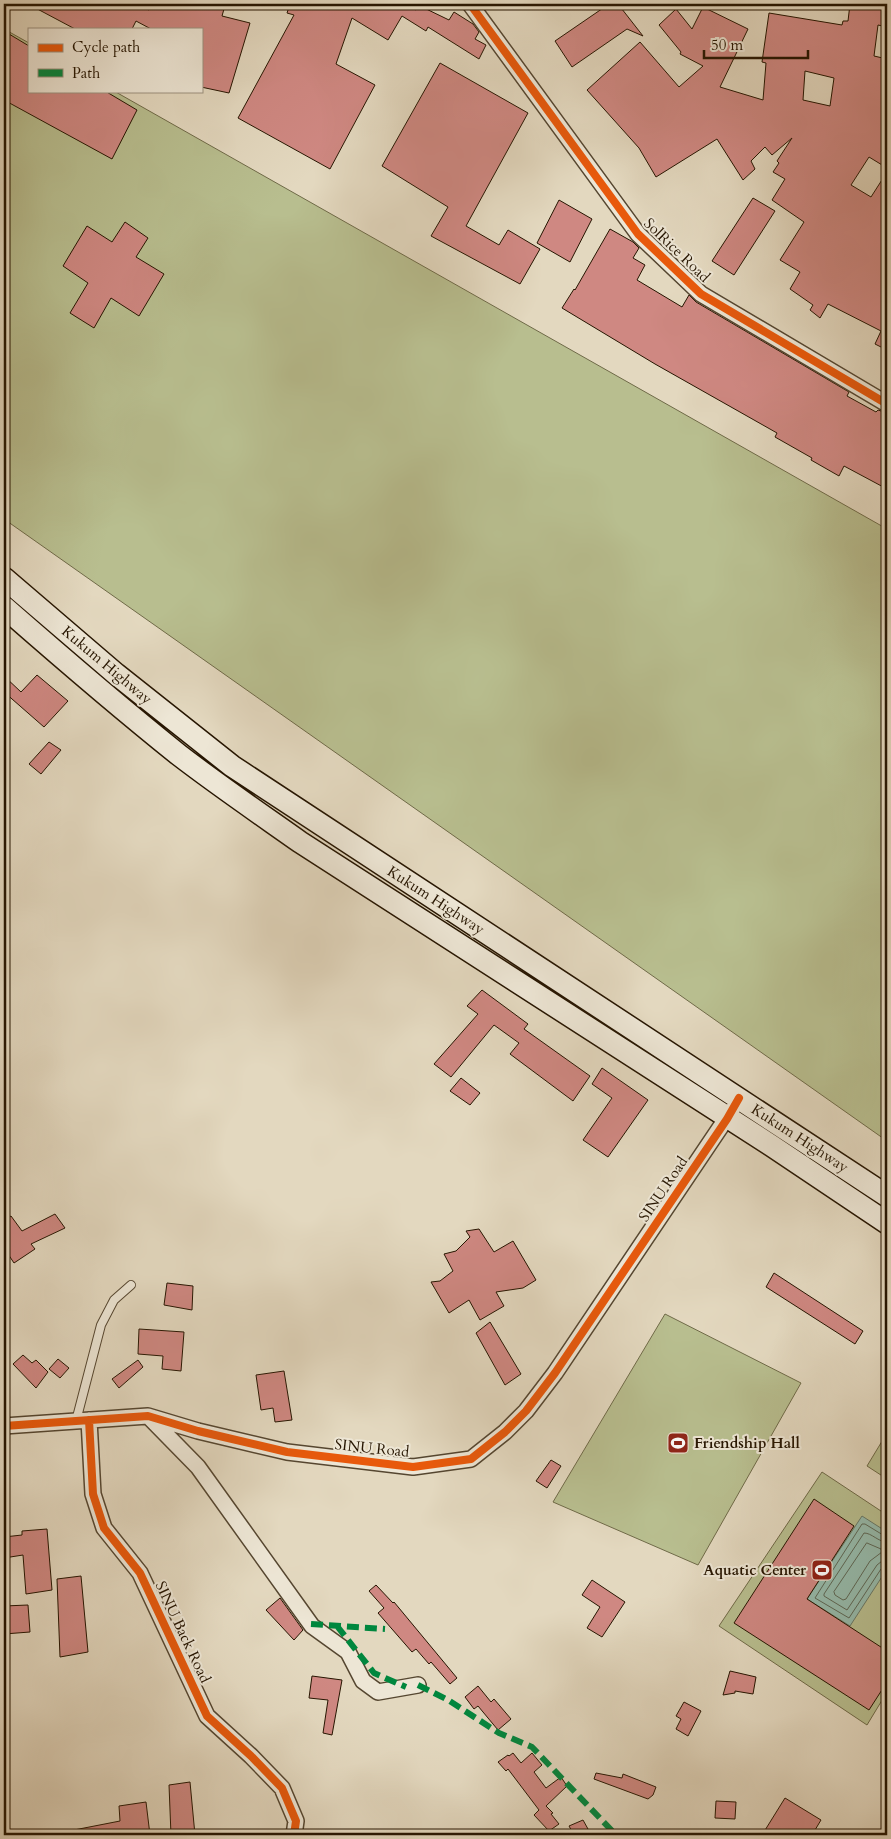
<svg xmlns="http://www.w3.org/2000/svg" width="891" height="1839" viewBox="0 0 891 1839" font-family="Cardo,serif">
<rect width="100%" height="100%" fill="#e3d8bf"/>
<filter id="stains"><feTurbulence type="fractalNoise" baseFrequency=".004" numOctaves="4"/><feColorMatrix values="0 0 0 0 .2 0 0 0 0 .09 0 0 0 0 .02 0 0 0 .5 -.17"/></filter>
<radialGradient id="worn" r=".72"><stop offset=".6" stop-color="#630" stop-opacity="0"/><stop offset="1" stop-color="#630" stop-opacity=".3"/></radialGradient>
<!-- green -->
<path fill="#b8be8f" stroke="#6f6a48" d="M4 29 29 43V91H114L887 529V1141L4 519Z
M665 1314 801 1383 698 1565 553 1502Z
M887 1433V1479L867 1466Z
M822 1472 887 1515V1692L867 1725 719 1626Z"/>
<!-- water -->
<path fill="#96bbac" stroke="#697968" d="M862 1516 887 1532V1569L850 1626 807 1599Z"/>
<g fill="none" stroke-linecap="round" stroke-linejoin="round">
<!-- shore -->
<path stroke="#5e6856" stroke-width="1" d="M887 1536 883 1535 865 1524H862L815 1598 849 1618 881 1569 887 1567
M887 1542C878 1542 872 1533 864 1533L824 1594V1596L847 1610 877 1565 882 1561H887
M867 1543 881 1549 882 1552 870 1561 846 1599 843 1600 835 1595 834 1592Z"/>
</g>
<!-- building -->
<path fill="#cf8882" stroke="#261501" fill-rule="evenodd" d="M28 4H137L149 10 152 4H206L224 9 222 16 250 23 229 93 201 87V29H151L136 21 132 29H75Z
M290 4H407L416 10 418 5 449 20 454 12 473 24 479 32 475 39 486 45 479 59 428 27 426 31 402 16 388 40 352 18 336 64 375 85 330 169 238 118 294 15 287 13Z
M609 4H618L643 36 627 29 572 67 555 41Z
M850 4H887V27L878 25 874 56 887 59V168L869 157 851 185 871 197 887 172V350L875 344 881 331 828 304 820 318 810 310 813 305 790 289 800 272 780 260 804 222 772 200 785 179 773 172 779 163 777 161 792 138 772 155 765 147 751 161 755 169 743 180 717 139 656 177 639 148 587 90 640 42 679 87 703 66 680 54 681 52 659 25 676 9 692 29 703 7 748 29 720 87 763 100 766 63 762 62 769 13 842 25 843 21H848ZM805 71 834 78 830 106 803 100Z
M4 31 29 46V91H105L137 110 112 159 4 100Z
M440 63 528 113 466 226 499 245 508 230 540 249 520 284 431 236 448 207 382 166Z
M753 198 775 211 734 275 712 261Z
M559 200 592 219 570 262 537 243Z
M125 222 148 238 136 257 164 274 139 316 111 298 94 328 70 313 88 283 63 266 87 226 112 242Z
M610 229 633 242 639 248 633 258 645 265 637 280 682 307 689 295 696 302 849 392 847 396 876 412 878 410 887 413V489L844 466 839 476 811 460 812 458 775 437 777 433 655 364 562 308 574 289 575 290Z
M37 675 68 701 44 727 4 692V676L21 692Z
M49 742 61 750 41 774 29 764Z
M482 990 528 1024 524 1029 590 1076 573 1101 510 1054 519 1043 494 1025 451 1077 434 1064 478 1014 467 1006Z
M602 1068 648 1100 608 1157 583 1140 612 1098 592 1084Z
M461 1078 480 1093 470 1105 450 1091Z
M55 1214 65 1228 31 1244 35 1249 14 1263 4 1248V1220L11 1216 22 1231Z
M479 1229 494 1252 513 1241 536 1280 523 1288 496 1292 504 1306 480 1320 469 1300 449 1313 431 1282 440 1281 453 1271 444 1254 456 1251 470 1237 466 1231Z
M774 1273 863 1331 855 1344 766 1287Z
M167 1283 193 1286 192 1310 164 1305Z
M490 1322 521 1374 505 1385 476 1333Z
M139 1329 184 1332 181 1371 162 1369 163 1356 138 1354Z
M23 1355 32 1363 36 1360 48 1372 36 1388 13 1364Z
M58 1359 69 1368 60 1378 49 1369Z
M138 1360 143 1367 119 1388 112 1379Z
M284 1371 292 1420 275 1422 273 1408 261 1410 256 1375Z
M551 1460 561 1466 547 1488 536 1481Z
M814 1499 854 1526 807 1599 887 1651V1682L869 1710 734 1623Z
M47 1529 52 1590 26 1594 23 1555 4 1558V1537L22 1535V1531Z
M81 1576 88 1652 60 1657 57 1579Z
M592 1580 625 1602 602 1637 587 1628 600 1607 582 1595Z
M376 1585 393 1603 394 1602 457 1678 450 1684 431 1662 429 1664 416 1649 412 1652 378 1613 384 1608 369 1591Z
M280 1598 303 1630 294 1640 266 1610Z
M28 1605 30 1632 4 1634V1606Z
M730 1671 756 1677 753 1694 735 1691V1693L723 1695Z
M312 1676 342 1680 332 1735 323 1733 328 1700 309 1698Z
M478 1686 491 1702 494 1699 511 1719 498 1730 478 1706 474 1709 465 1697Z
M684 1702 701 1711 688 1736 676 1729 681 1719 676 1716Z
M513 1753 521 1763 532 1753 542 1765 534 1772 546 1788 561 1777 567 1786 546 1806 553 1813 551 1814 559 1824 549 1831 534 1815 539 1810 508 1769 506 1771 498 1762 508 1755 509 1756Z
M596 1773 622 1778 623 1774 656 1787 653 1795 648 1799 594 1779Z
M190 1782 195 1835H171L169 1785Z
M785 1798 821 1820 812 1835H762Z
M716 1801 736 1802 735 1819 715 1818Z
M146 1802 150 1835H74V1830L120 1821 119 1806Z
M583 1820 588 1829 574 1835 569 1826Z"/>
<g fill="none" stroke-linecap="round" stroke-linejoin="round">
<!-- lane casing -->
<g stroke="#554630" stroke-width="10">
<path id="lane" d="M76 1421 101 1325 114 1300 131 1285"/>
</g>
<!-- street casing -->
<g stroke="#554630" stroke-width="18">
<path id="street" d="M470 4 638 234 701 294 887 404
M150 1418 198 1467 312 1626 348 1652 363 1681 378 1692 418 1685
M89 1420 93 1494 104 1528 140 1573 207 1716 251 1756 282 1788 296 1821 294 1835
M4 1426 148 1416 198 1431 287 1452 413 1467 471 1459 505 1432 526 1411 555 1373 732 1110"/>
</g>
<!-- secondary casing -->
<g stroke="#261501" stroke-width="24">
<path id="secondary" d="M4 578 116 674 232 766 887 1196
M4 607C61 657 119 707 179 755 218 785 259 813 300 842L772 1146 887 1223"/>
</g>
<!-- lane -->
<use href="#lane" stroke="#ede6d5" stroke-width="8"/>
<!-- street -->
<use href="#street" stroke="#ede6d5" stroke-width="15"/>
<!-- secondary -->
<use href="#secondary" stroke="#ede6d5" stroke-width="21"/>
<!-- quiet -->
<path stroke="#00873e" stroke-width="6" stroke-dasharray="12 6" stroke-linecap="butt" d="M311 1624 385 1629
M337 1626 374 1673 406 1687
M418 1685 448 1700 499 1733 532 1747 616 1835"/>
<!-- cycleway casing -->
<g stroke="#ede6d5" stroke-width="11">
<path id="cycleway" d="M470 4 638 234 701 294 887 404
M89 1420 93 1494 104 1528 140 1573 207 1716 251 1756 282 1788 296 1821 294 1835
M4 1426 148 1416 198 1431 287 1452 413 1467 471 1459 505 1432 526 1411 555 1373 727 1119 739 1098"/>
</g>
<!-- cycleway -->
<use href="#cycleway" stroke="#e8590c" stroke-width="8"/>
</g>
<!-- icons -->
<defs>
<g id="stadium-square" transform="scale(1.125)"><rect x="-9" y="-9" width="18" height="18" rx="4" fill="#8f2418" stroke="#ede6d5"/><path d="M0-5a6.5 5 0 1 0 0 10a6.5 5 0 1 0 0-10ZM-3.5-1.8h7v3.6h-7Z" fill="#fff"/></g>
</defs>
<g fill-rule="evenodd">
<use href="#stadium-square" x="678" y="1443"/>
<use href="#stadium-square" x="822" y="1570"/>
</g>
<g text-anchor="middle" stroke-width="4" stroke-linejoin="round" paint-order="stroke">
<!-- street labels -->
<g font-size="15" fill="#261501" stroke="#ede6d5">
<text transform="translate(677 250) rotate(44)" y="5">SolRice Road</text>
<text transform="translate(107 665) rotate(40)" y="5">Kukum Highway</text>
<text transform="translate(436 900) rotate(33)" y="5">Kukum Highway</text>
<text transform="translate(800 1138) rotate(33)" y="5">Kukum Highway</text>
<text transform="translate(663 1189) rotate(-56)" y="5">SINU Road</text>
<text transform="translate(372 1448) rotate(6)" y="5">SINU Road</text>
<text transform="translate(183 1632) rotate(65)" y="5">SINU Back Road</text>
</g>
<!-- poi labels -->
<g font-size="15" font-weight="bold" fill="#261501" stroke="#ede6d5" text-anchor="start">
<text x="694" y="1448">Friendship Hall</text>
<text x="806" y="1575" text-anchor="end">Aquatic Center</text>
</g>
</g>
<!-- margin -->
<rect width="891" height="1839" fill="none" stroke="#e3d8bf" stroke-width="20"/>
<rect x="5" y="5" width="881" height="1829" fill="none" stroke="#261501" stroke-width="2.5"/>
<rect x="10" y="10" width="871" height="1819" fill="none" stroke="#261501"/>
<!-- legend -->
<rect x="28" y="28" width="175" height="65" fill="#ede6d5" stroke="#9d9280"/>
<rect x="38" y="44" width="25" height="8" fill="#e8590c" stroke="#9d9280"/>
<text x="72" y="52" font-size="15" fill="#261501">Cycle path</text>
<rect x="38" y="69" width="25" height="8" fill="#00873e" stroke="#9d9280"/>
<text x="72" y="78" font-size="15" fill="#261501">Path</text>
<!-- scale -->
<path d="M704 50v8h104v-8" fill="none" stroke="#261501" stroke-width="2.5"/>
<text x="711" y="50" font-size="15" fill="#261501" stroke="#ede6d5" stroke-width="4" paint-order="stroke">50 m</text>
<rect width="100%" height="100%" filter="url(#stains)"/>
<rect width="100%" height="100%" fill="url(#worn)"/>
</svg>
